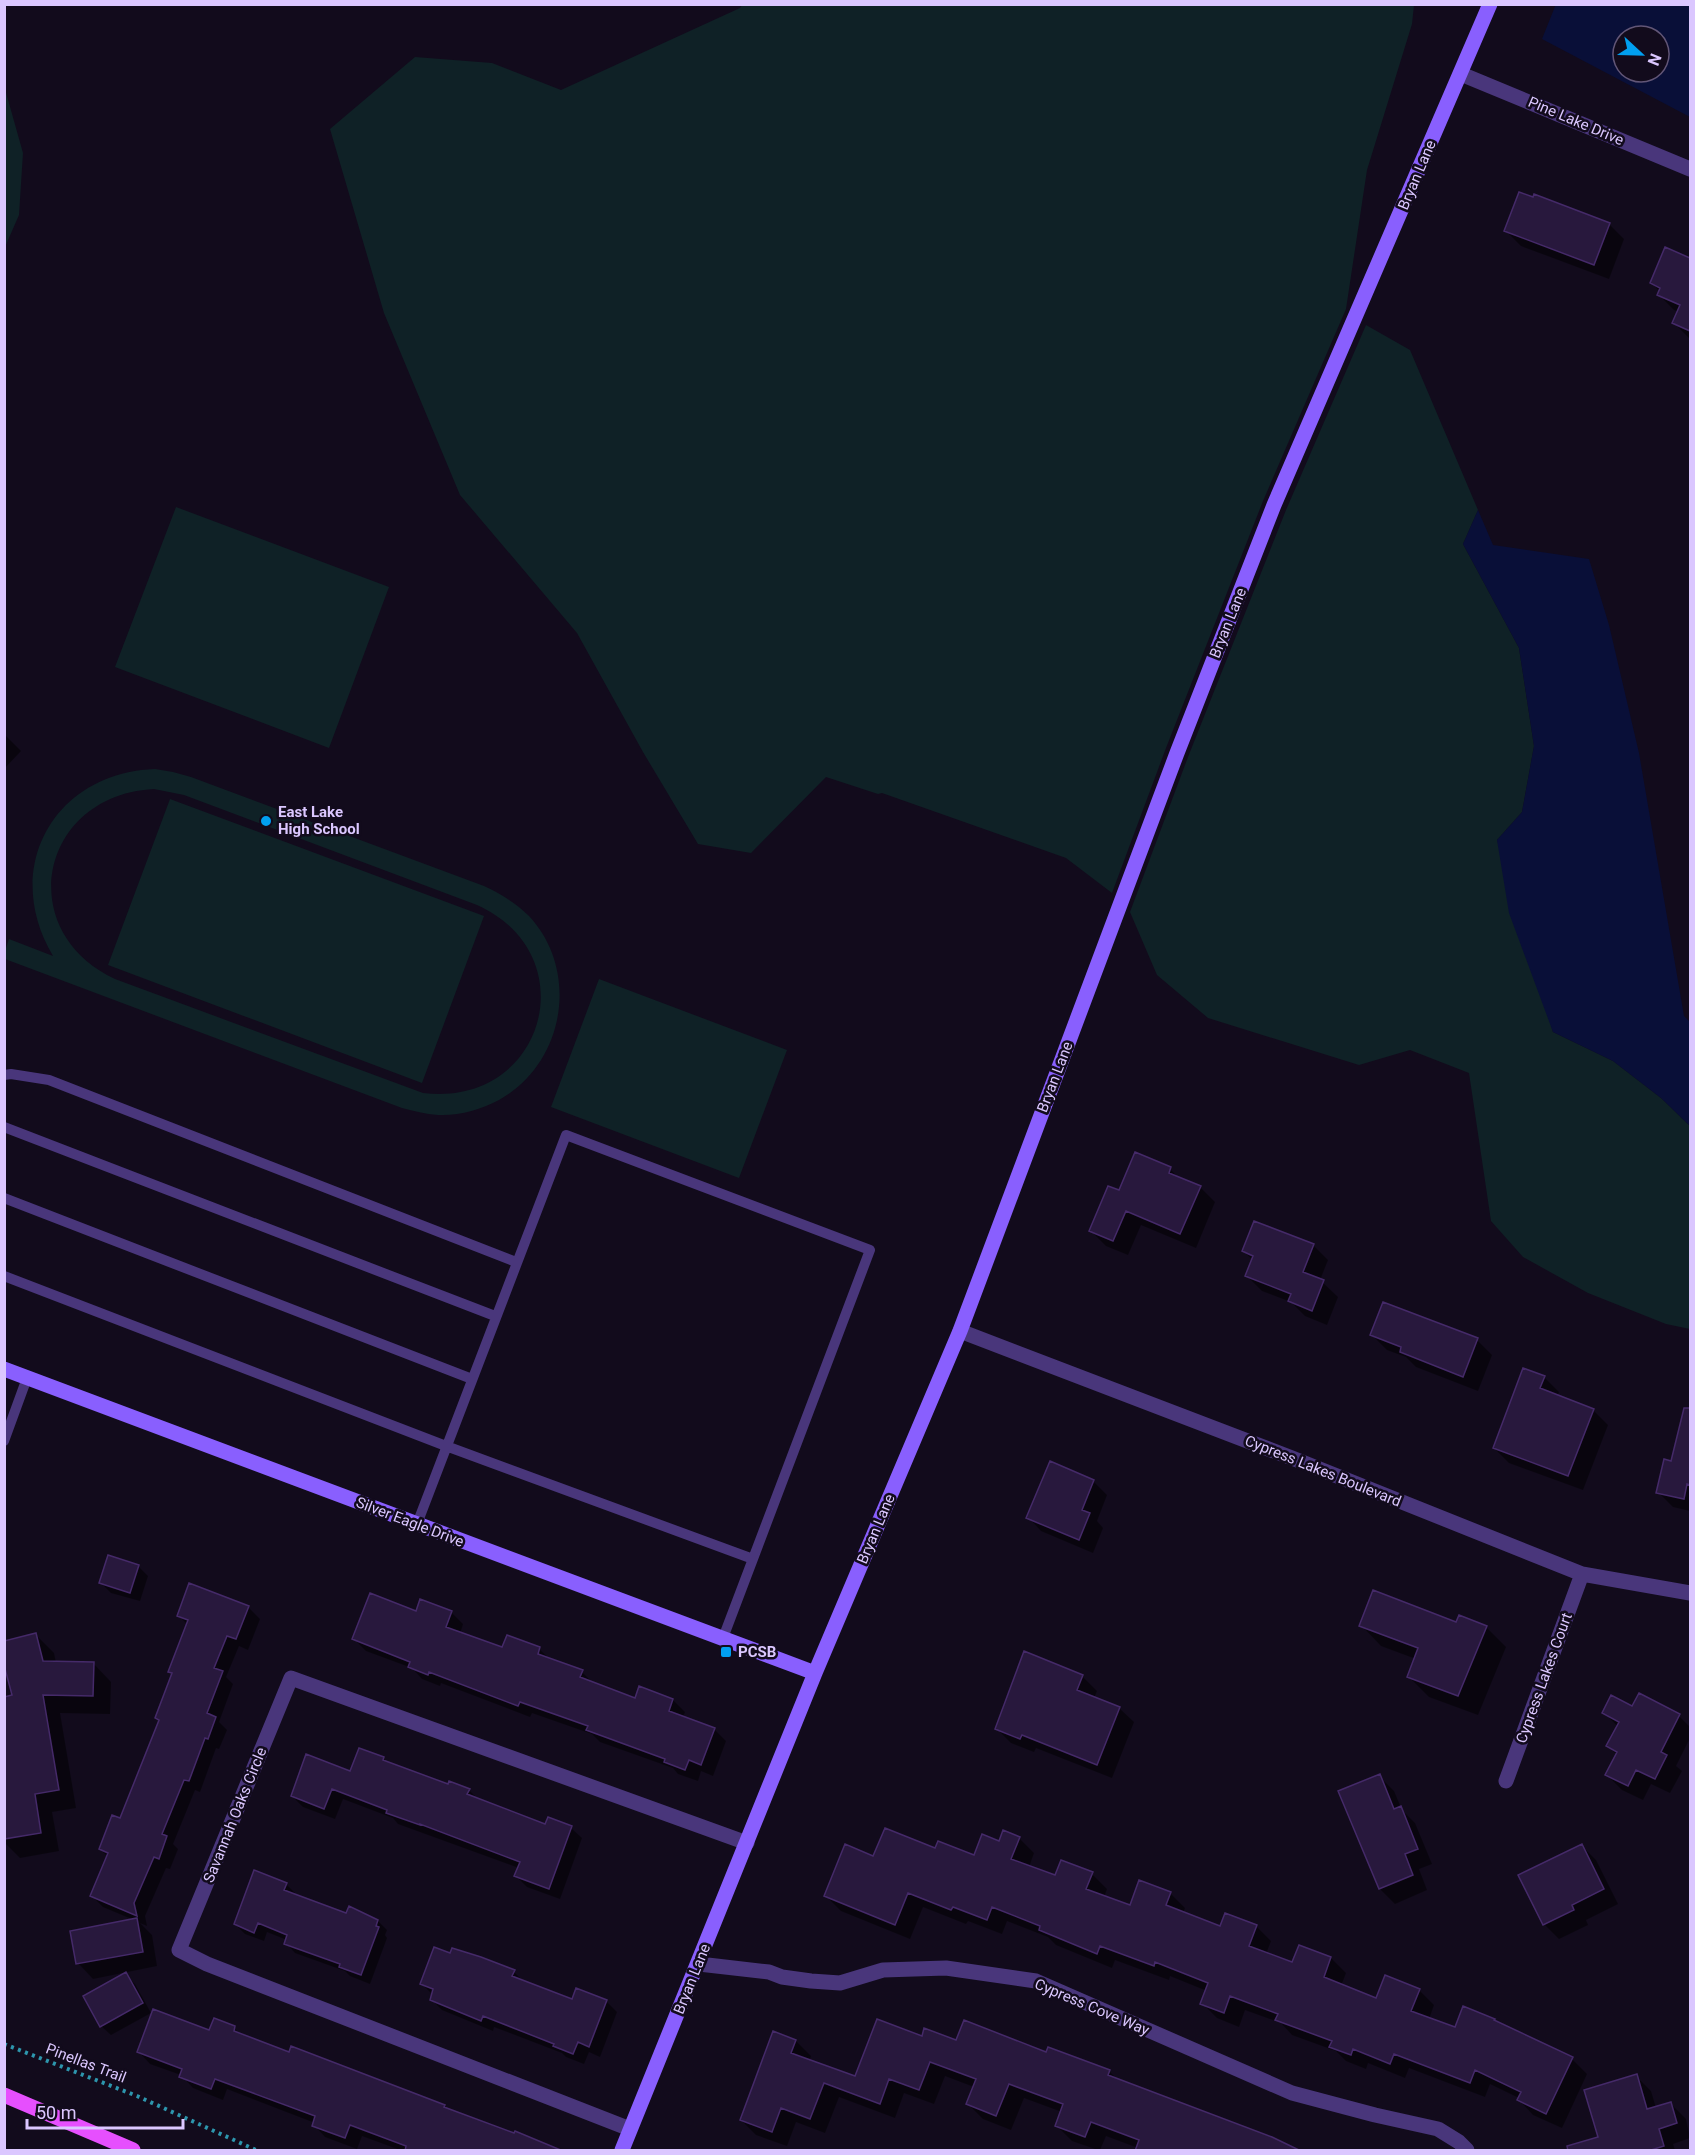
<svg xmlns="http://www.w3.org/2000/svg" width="1695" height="2155" viewBox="0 0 1695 2155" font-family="Roboto,sans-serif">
<rect width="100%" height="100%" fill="#120b1c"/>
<!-- green -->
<path fill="#0f2126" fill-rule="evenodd" d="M742 5H1414L1412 24 1367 170 1346 309 1263 501 1166 748 1112 893 1066 858 882 793 878 794 826 777 751 853 698 844 643 752 577 633 460 495 384 313 330 129 415 57 492 63 561 90 740 8Z
M5 89 23 153 19 215 5 247Z
M1366 325 1410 350 1478 510 1463 544 1519 648 1534 746 1522 812 1497 840 1553 1032 1613 1061 1661 1098 1690 1126V1329L1666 1324 1588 1293 1523 1257 1491 1221 1469 1073 1410 1050 1359 1065 1208 1018 1157 975 1130 912 1188 757 1286 510Z
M176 507 389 587 329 748 115 667Z
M155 769 173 772 191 777 484 886C501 894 516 903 529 916 581 972 564 1064 499 1100 480 1110 459 1116 438 1115 425 1114 414 1111 402 1108L5 959V951L9 939 53 956C1 869 53 773 155 769ZM154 789 184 795 477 905C588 955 544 1108 423 1093L115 979C12 931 40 795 154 789Z
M170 799 484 916 422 1083 108 965Z
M599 979 787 1050 739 1178 551 1107Z"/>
<!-- water -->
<path fill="#090f38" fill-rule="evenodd" d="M1556 4 1690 5V117L1542 39ZM1623 36H1659V72H1623Z
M1478 510 1493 545 1589 559 1609 625 1639 753 1684 1016 1690 1022V1126L1661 1098 1613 1061 1553 1032 1509 913 1497 840 1522 812 1534 746 1519 648 1463 544Z"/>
<!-- shadow -->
<path fill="#0007" d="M1609 224 1624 239 1609 279 1521 246 1506 231Z
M1666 249 1690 259V339L1674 323 1679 312 1674 310 1659 295 1660 292 1652 283Z
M4 734 21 751 4 769Z
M1170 1169 1181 1180 1200 1187 1215 1202 1196 1248 1141 1225 1128 1255 1106 1246 1091 1231Z
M1313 1245 1328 1260 1320 1280 1338 1297 1327 1325 1305 1316 1291 1302 1262 1291 1247 1276 1253 1260 1243 1251Z
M1384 1304 1477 1340 1492 1355 1478 1391 1416 1367 1406 1357 1387 1350 1372 1335Z
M1544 1377 1559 1392 1557 1397 1593 1410 1608 1425 1583 1490 1509 1463 1494 1448Z
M1684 1415 1690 1417V1511L1673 1507 1658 1492 1673 1463Z
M1093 1481 1107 1495 1097 1521 1103 1528 1093 1553 1041 1531 1028 1517Z
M138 1566 148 1576 140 1601 111 1593 101 1583Z
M248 1607 260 1619 248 1650 239 1646 226 1677 233 1684 219 1722 227 1730 219 1749 216 1748 200 1792 195 1790 173 1844 178 1849 170 1869 166 1868 145 1916 147 1926 140 1923 152 1935 157 1966 93 1979 78 1963 134 1920 103 1907 92 1896 108 1857 100 1849 121 1820 160 1721 173 1675 170 1672 188 1625 178 1615Z
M451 1612 463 1624 460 1634 503 1649H539L551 1660 582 1672 594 1684 636 1700 640 1688 673 1700 685 1712 683 1717 714 1729 726 1741 713 1776 701 1771 698 1781 678 1774 673 1768 600 1742 592 1734 532 1713 530 1717 441 1683 440 1686 422 1679 412 1668 366 1651 354 1639 417 1613Z
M1457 1624 1486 1627 1506 1647 1478 1715 1429 1697 1409 1677 1416 1659 1381 1646 1361 1625Z
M35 1634 54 1653 56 1663H93L111 1682 110 1714 60 1713 76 1808 52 1812 59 1851 20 1858 4 1842V1698L14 1697Z
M1082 1676 1097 1691 1094 1698 1119 1708 1134 1722 1112 1778 1036 1748 1034 1752 1011 1743 997 1729Z
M1633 1708 1679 1716 1690 1727V1738L1676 1766 1682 1771 1670 1793 1651 1784 1643 1800 1622 1790 1607 1775 1617 1755 1608 1746 1618 1727 1604 1712Z
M383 1759 388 1764 449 1785 469 1790 479 1800 546 1826 571 1828 582 1838 560 1899 527 1887 516 1876 519 1868 398 1824 393 1818 343 1799 335 1819 303 1807 292 1796Z
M1379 1776 1394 1791 1402 1810 1415 1823 1432 1864 1419 1869 1427 1890 1395 1904 1380 1889Z
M1019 1838 1034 1853 1029 1867 1056 1877 1092 1874 1107 1889 1104 1897 1131 1907 1170 1893 1185 1908 1183 1913 1221 1928 1256 1926 1271 1941 1266 1954 1293 1964 1300 1947 1331 1958 1346 1973 1341 1986 1377 2000 1419 1990 1434 2005 1429 2019 1456 2029 1572 2059 1587 2074 1562 2128 1533 2115 1519 2100V2098L1490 2084 1485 2097 1409 2068 1405 2078 1368 2063 1366 2069 1346 2061 1336 2051 1292 2035 1281 2023 1245 2010 1239 2027 1217 2018 1202 2003 1207 1991 1170 1976 1169 1980 1115 1960 1112 1968 1056 1945 1048 1937 1007 1921 1002 1934 968 1921 966 1924 923 1907 910 1939 841 1911 826 1896 874 1858 936 1850 975 1857 1000 1843Z
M1581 1845 1596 1860 1618 1904 1586 1920 1588 1925 1559 1939 1544 1924Z
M286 1884 296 1894 295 1896 347 1914 378 1921 387 1930 385 1935 387 1938 370 1984 350 1976 345 1971 295 1953 286 1943 287 1940 267 1932 264 1941 245 1934 235 1924Z
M514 1972 525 1983 572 2001H606L617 2012 600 2057 589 2052 584 2064 566 2057 562 2053 494 2027 493 2031 442 2010 431 1999 433 1995 422 1984Z
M125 1974 135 1984 151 2013 111 2035 101 2026Z
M234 2028 242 2036 444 2106 447 2109 549 2145 554 2150H400L362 2136 357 2149 325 2137 314 2125 315 2123 227 2089 223 2100 193 2088 181 2075 150 2064 139 2052 210 2032Z
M774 2033 796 2041 811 2056 809 2061 856 2078 922 2038 1047 2054 1109 2071 1119 2081 1300 2150 1138 2148 1106 2136 1100 2150H1098L1072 2141 1057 2126 1062 2112 1024 2098 1011 2130 983 2119 968 2104 974 2087 945 2076 934 2104 904 2093 895 2118 839 2097 825 2133 796 2122 787 2146 756 2135 741 2120Z
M1636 2076 1651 2091 1656 2108 1670 2103 1686 2119 1690 2138 1673 2144 1675 2150H1586L1600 2138Z"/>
<!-- building -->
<path fill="#28183d" stroke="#452a69" stroke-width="1.5" d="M1519 192 1533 197 1534 194 1610 223 1594 265 1504 231Z
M1665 247 1690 258V331L1672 323 1680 305 1657 295 1660 288 1650 283Z
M1135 1152 1171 1167 1169 1173 1201 1186 1180 1234 1126 1211 1113 1241 1089 1231 1108 1186 1119 1190Z
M1254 1221 1314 1244 1303 1272 1324 1280 1312 1311 1288 1301 1291 1294 1245 1276 1253 1256 1242 1251Z
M1383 1302 1478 1338 1463 1377 1400 1352 1401 1347 1370 1335Z
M1523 1368 1545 1376 1540 1388 1594 1409 1568 1476 1493 1448Z
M1684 1408H1690V1485L1687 1484 1684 1499 1656 1493 1664 1459 1671 1461Z
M1050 1461 1094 1480 1082 1510 1090 1513 1079 1540 1026 1518Z
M108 1555 139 1565 130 1593 99 1583Z
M189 1583 249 1606 236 1639 227 1636 214 1668 223 1671 207 1713 216 1717 208 1739 205 1738 189 1781 184 1780 162 1834 167 1836 159 1859 154 1857 134 1903 137 1916 90 1896 108 1853 99 1849 112 1815 120 1818 159 1720 155 1718 172 1673 168 1672 188 1620 177 1616Z
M1373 1590 1456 1622 1459 1615 1487 1626 1458 1696 1407 1677 1418 1648 1359 1626Z
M370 1593 416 1611 420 1599 452 1611 446 1627 502 1647 507 1635 540 1647 538 1654 583 1670 580 1677 635 1698 639 1686 673 1699 669 1711 715 1728 701 1765 689 1760 685 1770 664 1762 665 1759 586 1730 588 1726 520 1702 518 1706 429 1672 428 1675 408 1667 410 1662 352 1639Z
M36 1633 43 1661 94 1662 93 1696 43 1695 59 1790 35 1794 41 1833 4 1839V1697L12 1695 4 1665V1641Z
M1024 1651 1083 1675 1077 1690 1120 1707 1097 1765 1022 1735 1020 1739 995 1729Z
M1639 1693 1680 1714 1661 1752 1667 1755 1655 1779 1636 1770 1628 1786 1605 1775 1617 1752 1606 1746 1619 1722 1602 1713 1611 1695 1632 1706Z
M359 1748 384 1757 383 1760 448 1784 449 1781 470 1789 467 1794 545 1824 548 1817 572 1826 549 1889 514 1876 520 1862 420 1824V1825L386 1813 387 1810 332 1789 324 1809 291 1796 306 1754 350 1771Z
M1380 1774 1394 1809 1401 1806 1418 1849 1405 1854 1413 1875 1379 1889 1338 1791Z
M885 1828 935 1848 938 1841 974 1855 982 1834 999 1841 1003 1830 1020 1837 1011 1859 1055 1875 1061 1860 1093 1872 1086 1889 1130 1905 1139 1880 1171 1892 1166 1905 1220 1926 1225 1913 1257 1925 1249 1946 1292 1962 1299 1945 1331 1957 1324 1977 1376 1998 1385 1975 1420 1989 1411 2011 1455 2027 1463 2006 1495 2019 1494 2020 1573 2057 1546 2114 1517 2100 1521 2092 1475 2070 1470 2083 1394 2054 1390 2064 1353 2049 1351 2055 1329 2047 1332 2041 1275 2020 1278 2014 1230 1996 1224 2013 1200 2004 1208 1983 1155 1962 1154 1966 1100 1946 1097 1954 1039 1930 1040 1926 992 1907 987 1920 953 1907 951 1910 908 1893 895 1925 824 1896 845 1844 873 1856Z
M1582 1844 1604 1889 1572 1905 1574 1910 1543 1925 1518 1875Z
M254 1870 287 1883 284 1890 346 1913 349 1906 378 1920 376 1926 379 1927 361 1975 339 1967 340 1964 284 1944 287 1935 258 1923 254 1933 234 1924Z
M137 1918 143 1952 76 1964 70 1931Z
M434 1947 450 1953 452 1948 481 1957 515 1970 512 1976 572 1999 576 1988 607 2000 589 2047 578 2042 573 2054 553 2046 554 2044 483 2016 481 2021 430 2000 433 1989 420 1984Z
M126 1972 143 2003 100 2027 83 1996Z
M153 2009 209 2030 214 2018 235 2026 234 2031 289 2052 291 2046 445 2105 444 2107 514 2133 515 2131 563 2151H405L406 2146 350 2125 345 2138 312 2126 315 2116 215 2079 211 2089 179 2077 182 2069 137 2052Z
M877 2019 922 2036 924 2028 956 2040 964 2020 1046 2052 1048 2047 1110 2070 1108 2075 1272 2137 1301 2151H1135L1139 2140 1091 2122 1085 2137 1055 2126 1063 2104 1009 2084 996 2116 966 2104 976 2079 930 2062 919 2090 889 2079 880 2104 824 2083 810 2119 781 2108 772 2132 740 2120 773 2031 796 2040 791 2053 855 2076Z
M1637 2074 1647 2109 1671 2102 1677 2123 1659 2129 1664 2146 1648 2151H1568L1567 2146 1598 2137 1584 2090Z"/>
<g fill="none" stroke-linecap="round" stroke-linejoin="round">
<!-- path -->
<path stroke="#2d96ad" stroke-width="4" stroke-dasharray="3 4.5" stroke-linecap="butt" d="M4 2044 137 2096 256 2150"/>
<!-- lane -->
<path stroke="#49367b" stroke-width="10" d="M4 1075 11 1074 49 1080 516 1262
M4 1127 495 1316
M4 1198 472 1379
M4 1276 446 1446 753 1559
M4 1441 27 1378
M417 1524 566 1135 870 1250 723 1638"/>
<!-- street -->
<path stroke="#49367b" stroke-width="15" d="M1461 74 1690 169
M960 1331 1292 1458 1582 1574 1690 1593
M1506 1781 1582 1574
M699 1964 769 1972 782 1977 811 1981 840 1983 883 1970 946 1968 1036 1981 1292 2093 1375 2115 1438 2129 1459 2142 1467 2150
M630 2129 207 1964 179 1950 291 1678 747 1843"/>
<!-- secondary -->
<path stroke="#895ffe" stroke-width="15" d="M4 1369 815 1673
M622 2150 815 1673 960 1331 1177 753 1274 505 1490 4"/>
<!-- primary -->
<path stroke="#e64ffe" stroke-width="15" d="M4 2095 133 2150"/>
</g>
<!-- markers -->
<g fill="#019ff0" stroke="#120b1c" stroke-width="2">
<circle cx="266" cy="821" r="6"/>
<rect x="720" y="1646" width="12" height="12" rx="3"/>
</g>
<g text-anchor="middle" stroke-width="5" stroke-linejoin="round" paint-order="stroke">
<!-- street labels -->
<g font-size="15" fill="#dbc7ff" stroke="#120b1c">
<text transform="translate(1576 121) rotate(23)" y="5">Pine Lake Drive</text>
<text transform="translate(1417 175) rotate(-67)" y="5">Bryan Lane</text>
<text transform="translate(1228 623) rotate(-68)" y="5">Bryan Lane</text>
<text transform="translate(1055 1077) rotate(-69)" y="5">Bryan Lane</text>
<text transform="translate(1323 1471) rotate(22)" y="5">Cypress Lakes Boulevard</text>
<text transform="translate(410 1522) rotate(21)" y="5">Silver Eagle Drive</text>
<text transform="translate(876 1529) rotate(-67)" y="5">Bryan Lane</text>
<text transform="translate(1544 1678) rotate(-70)" y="5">Cypress Lakes Court</text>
<text transform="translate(235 1815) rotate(-68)" y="5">Savannah Oaks Circle</text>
<text transform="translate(692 1979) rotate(-68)" y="5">Bryan Lane</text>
<text transform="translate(1092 2007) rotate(23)" y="5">Cypress Cove Way</text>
<text transform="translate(86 2063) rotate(21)" y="5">Pinellas Trail</text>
</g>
<!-- poi labels -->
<g font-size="15" font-weight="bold" fill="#dbc7ff" stroke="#120b1c" text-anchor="start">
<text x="278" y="817">East Lake<tspan x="278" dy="17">High School</tspan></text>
<text x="738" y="1657">PCSB</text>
</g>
</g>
<!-- border -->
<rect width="1695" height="2155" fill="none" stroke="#dbc7ff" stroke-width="12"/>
<!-- north arrow -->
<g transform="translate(1641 54) rotate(112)"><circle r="28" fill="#120b1c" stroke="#625677" stroke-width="1.5"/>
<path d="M0-4.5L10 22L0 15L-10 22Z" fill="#019ff0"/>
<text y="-9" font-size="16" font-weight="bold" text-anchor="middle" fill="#dbc7ff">N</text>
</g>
<!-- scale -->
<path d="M27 2119v9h156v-9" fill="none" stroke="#dbc7ff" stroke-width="3"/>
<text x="36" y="2119" font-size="18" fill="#dbc7ff" stroke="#120b1c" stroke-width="4.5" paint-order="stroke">50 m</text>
</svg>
